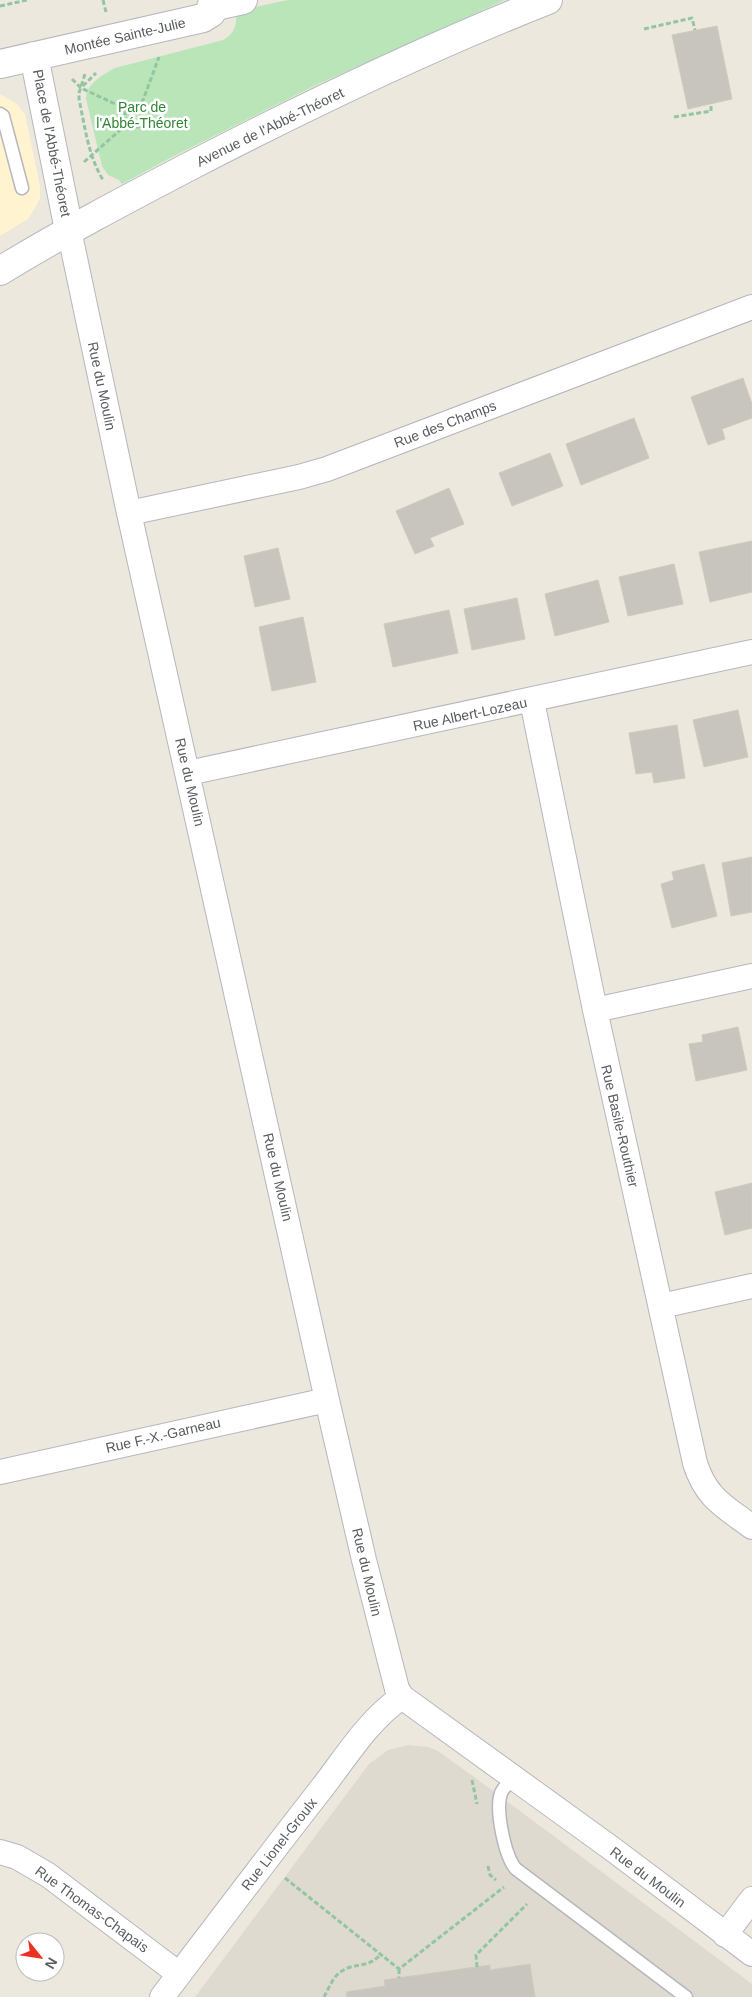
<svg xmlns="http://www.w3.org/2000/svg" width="752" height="1997" viewBox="0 0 752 1997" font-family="Helvetica,sans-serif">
<rect width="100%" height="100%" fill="#ece8de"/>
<!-- commercial -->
<path fill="#fff3d0" d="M0 94 17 104 25 114 40 186V198L35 208 28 219 0 236Z"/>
<!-- education -->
<path fill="#dedacf" d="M408 1745 428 1747 438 1751 477 1779 752 1984V1997H195L369 1764 388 1750Z"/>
<!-- green -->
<path fill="#b9e5b9" d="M288 0H505L314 86 170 158 122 184 119 180 108 175 102 166 86 99C86 84 102 75 115 68L223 40C235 33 237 25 236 11Z"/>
<!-- building -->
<path fill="#c8c5be" stroke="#d0cabd" d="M717 26 732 99 688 109 672 35Z
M743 378 752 404V418L722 429 725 439 708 445 691 397Z
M634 418 649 458 581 485 566 444Z
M550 453 563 486 512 506 499 473Z
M449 488 464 524 430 538 434 546 415 554 396 511Z
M752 541V592L710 602 699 552Z
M278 548 290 599 255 607 244 556Z
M674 564 683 604 628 616 619 577Z
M598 580 609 622 555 636 545 594Z
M517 598 525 639 472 650 464 609Z
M449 610 458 653 393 667 384 624Z
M303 617 316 682 272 691 259 627Z
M738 710 748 757 704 767 693 720Z
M677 725 685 778 654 783 652 772 636 774 629 733Z
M752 857V912L731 916 722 863Z
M704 864 717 916 672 928 661 884 674 880 672 872Z
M738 1027 747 1070 696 1081 689 1044 703 1042 702 1035Z
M752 1183V1228L725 1235 715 1192Z
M530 1964 535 1997H347L346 1992 385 1986 384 1980 490 1965V1970Z"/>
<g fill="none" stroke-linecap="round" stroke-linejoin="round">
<!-- service casing -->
<g stroke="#b5b7bc" stroke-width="15">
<path id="service" d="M0 114 3 116 22 188
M513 1777C509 1782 504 1787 501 1793 495 1810 505 1857 516 1869L686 1997"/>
</g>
<!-- minor casing -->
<g stroke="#b5b7bc" stroke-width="26">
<path id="minor" d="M69 230 129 513 327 1400 364 1560 397 1689 402 1697 611 1848 752 1954
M129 513 299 477 327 469 752 307
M532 701 595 1010 695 1463C706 1498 724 1506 752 1527
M188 773 752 652
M595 1010 752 976
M661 1306 752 1286
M0 1472 327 1400
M0 1852 17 1857 48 1875 179 1974
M725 1935 752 1899
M162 1997C215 1927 268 1857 322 1788 346 1757 369 1719 402 1697"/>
</g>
<!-- tertiary casing -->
<g stroke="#b5b7bc" stroke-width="30">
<path id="tertiary" d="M34 56 69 230
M0 64 203 18 211 13V7L243 0"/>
</g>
<!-- secondary casing -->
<g stroke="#b5b8be" stroke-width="30">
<path id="secondary" d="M0 271C62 233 127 199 192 165 308 105 426 48 548 0"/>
</g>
<!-- path -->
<path stroke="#92c6a0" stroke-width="3" stroke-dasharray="5 2.5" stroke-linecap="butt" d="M103 0 106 12
M0 6 27 0
M644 29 692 18 695 30
M85 74 79 93V99C85 127 88 155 103 180
M72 79 81 88 126 109
M83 86 96 73
M125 115a12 12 0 1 1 24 0a12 12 0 1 1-24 0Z
M142 103 159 57
M674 117 711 111V104
M84 162 128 123
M472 1780 477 1804
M488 1866 490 1875 496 1880
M285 1878 399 1969 504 1887
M477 1967 476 1955 527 1904
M399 1969V1978
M324 1997C329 1988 333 1976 342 1971 356 1962 368 1969 381 1954"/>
<!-- service -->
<use href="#service" stroke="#fff" stroke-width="12"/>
<!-- minor -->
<use href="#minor" stroke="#fff" stroke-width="24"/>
<!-- tertiary -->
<use href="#tertiary" stroke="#fff" stroke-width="28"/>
<!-- secondary -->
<use href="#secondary" stroke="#fff" stroke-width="28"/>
</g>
<g text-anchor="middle" stroke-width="5" stroke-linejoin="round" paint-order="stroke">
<!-- street labels -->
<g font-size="14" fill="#585b60" stroke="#fff">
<text transform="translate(125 36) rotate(-13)" y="5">Montée Sainte-Julie</text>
<text transform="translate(270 127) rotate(-26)" y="5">Avenue de l'Abbé-Théoret</text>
<text transform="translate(52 143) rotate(79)" y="5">Place de l'Abbé-Théoret</text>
<text transform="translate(102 386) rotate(78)" y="5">Rue du Moulin</text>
<text transform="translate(445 424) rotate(-21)" y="5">Rue des Champs</text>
<text transform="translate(470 714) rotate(-12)" y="5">Rue Albert-Lozeau</text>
<text transform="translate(190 782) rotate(77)" y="5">Rue du Moulin</text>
<text transform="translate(620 1126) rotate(77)" y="5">Rue Basile-Routhier</text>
<text transform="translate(278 1177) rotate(77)" y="5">Rue du Moulin</text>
<text transform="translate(163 1435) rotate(-13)" y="5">Rue F.-X.-Garneau</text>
<text transform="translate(367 1572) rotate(77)" y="5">Rue du Moulin</text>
<text transform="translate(279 1844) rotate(-52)" y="5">Rue Lionel-Groulx</text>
<text transform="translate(648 1877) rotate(37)" y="5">Rue du Moulin</text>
<text transform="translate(92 1909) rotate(36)" y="5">Rue Thomas-Chapais</text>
</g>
<!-- park labels -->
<g font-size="14" fill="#328535" stroke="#fff">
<text x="142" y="112">Parc de<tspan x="142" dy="16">l'Abbé-Théoret</tspan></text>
</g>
</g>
<!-- north arrow -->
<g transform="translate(40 1957) rotate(120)"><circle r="24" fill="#ffffff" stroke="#bcbdbf"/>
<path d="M0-4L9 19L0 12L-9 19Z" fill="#ee3022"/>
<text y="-8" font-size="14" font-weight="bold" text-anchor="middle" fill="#585b60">N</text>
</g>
</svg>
